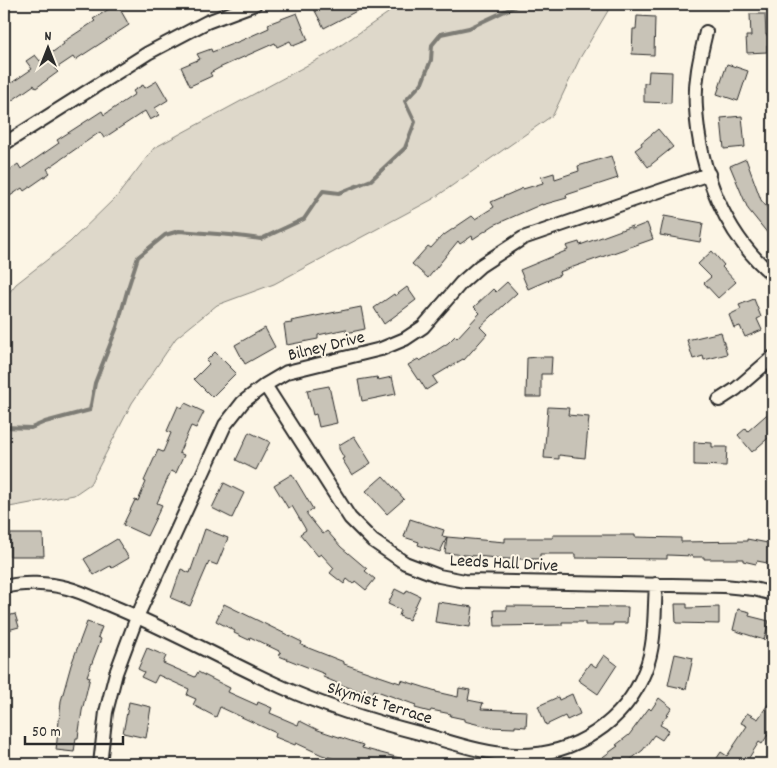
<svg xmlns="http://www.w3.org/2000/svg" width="777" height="768" viewBox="0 0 777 768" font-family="Dekko,sans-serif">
<rect width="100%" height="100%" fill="#fcf5e5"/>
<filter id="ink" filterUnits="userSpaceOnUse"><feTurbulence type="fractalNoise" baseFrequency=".02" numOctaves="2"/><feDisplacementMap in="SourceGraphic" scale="10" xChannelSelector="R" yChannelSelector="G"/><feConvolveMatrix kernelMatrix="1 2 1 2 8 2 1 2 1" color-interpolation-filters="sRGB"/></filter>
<g filter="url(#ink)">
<!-- green -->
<path fill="#ded8ca" stroke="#84827a" d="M395 4H612L580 58 553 115 433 199 274 284 217 305 176 338 132 403 90 484 74 495 4 508V299L16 284 70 242 118 195 154 148 328 54 388 13Z"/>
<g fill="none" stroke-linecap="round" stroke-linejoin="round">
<!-- stream -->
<path stroke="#7d7b74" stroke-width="4" d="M4 427 31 428 45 422 90 410 95 383 117 327 128 288 138 257 165 235 179 231 230 235 261 239 304 219 323 191 339 193 371 180 405 148 415 122 405 101 422 83 431 60 432 45 441 34 469 28 520 4"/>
</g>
<!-- building -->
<path fill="#c8c3b7" stroke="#2b2b2b" d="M117 4 129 25 75 60 73 57 55 69 58 72 36 88 34 85 4 106V88L32 69 26 61 35 55 40 61 64 44 63 42 95 21 93 19Z
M323 4H370L324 28 314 9Z
M297 13 308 40 293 46 290 41 277 47 275 43 219 68 210 73 212 76 190 86 181 67 200 59 197 54 211 49 212 52 240 41 269 28 268 24Z
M750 14H765L766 35 771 34 772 45H767V52L747 53 746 36H751Z
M637 16 655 17 654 55 632 54 633 29H636Z
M727 64 748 71 738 101 717 94Z
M649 71 672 72 671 103 644 102V83H648Z
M157 81 168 100 155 108 159 115 150 120 145 111 104 138 100 132 47 169 50 173 24 191 22 188 4 200V174L18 164 21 169 59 143 57 140 102 111 104 115 135 94 133 91 143 85 145 88Z
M742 116 745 147 724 149 721 118Z
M658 129 673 147 648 167 635 150 642 145 641 143Z
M611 156 618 178 566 195 567 198 542 205V204L494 225 473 239 472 236 460 244 458 241 428 278 412 264 428 246 431 248 441 237 472 216 475 219 494 207 491 202 523 188V189L543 183 541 177 554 173 555 179 579 171 578 166Z
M746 159 761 200 773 215V240L748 209 730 166Z
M664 216 703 223 700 242 660 235Z
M647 223 653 239 559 272 560 275 528 289 520 270 568 250 566 246 579 242 580 245 632 226V229Z
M712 251 724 265 722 267 736 282 718 298 704 283 711 277 698 264Z
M507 282 517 293 480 327 487 334 464 360 463 359 433 377 437 383 426 390 419 379 418 380 408 365 418 359 420 361 448 343 455 336 457 338 480 313 474 307 493 289 496 292Z
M407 287 416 300 384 324 374 308 394 294 395 296Z
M754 299 761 317 757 319 762 330 745 337 740 326 734 328 729 315 741 309 739 305Z
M361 307 365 329 346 333V329L318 335V339L287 345 284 324 292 323 291 321Z
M265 328 275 347 245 364 235 345Z
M721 332 727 354 704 360 703 356 693 359 687 340Z
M215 352 236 373 212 397 194 379 209 364 206 361Z
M536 357H552L551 374H541V397H526L527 358Z
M377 377 378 380 392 377 396 394 362 401 358 380Z
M329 386 337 423 319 427 316 414 313 415 307 390Z
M185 403 204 412 196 428 191 426 179 453 184 455 176 473 171 471 157 503 162 505 147 536 123 525 135 500 138 501 146 482 144 481 158 450 163 452 171 433 167 431 178 406 182 408Z
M548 407 569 408 568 415 589 417 585 458 559 455V459L544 458Z
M773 409V434L752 452 738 435 746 428 748 431Z
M249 432 270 442 256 470 236 460Z
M354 436 371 463 352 475 342 459 344 458 339 449V445Z
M694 442 712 443V447H727L726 466 694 465Z
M292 474 313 509 306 513 323 534 327 531 341 547 367 569 365 571 375 579 366 590 355 581 353 584 347 579 344 584 330 573 334 568 321 554 318 556 300 534 306 530 292 506 288 508 274 485Z
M383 476 404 499 387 514 366 491Z
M224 483 244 493 232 518 212 508Z
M410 519 444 530 442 536 447 537 440 552 418 545 419 542 404 537Z
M205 529 228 538 217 565 209 562 190 606 171 598 181 569 190 573Z
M10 534H43L44 556H10Z
M553 535H635V537L681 538V542L747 541V539L773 544V564L757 561 756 564 743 561V559H704V557H693V556L667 555V559L575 558V554H540V559H507L445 553 447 537 505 542V538H553Z
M117 539 129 558 112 568 110 566 94 575 84 559Z
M395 589 405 594 407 590 420 596 409 620 399 616 401 610 388 604Z
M438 602 473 607 470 627 435 622Z
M224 604 302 642 301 645 344 662V664L400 683 401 680 436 691V692L458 697 459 688 470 690 468 700 483 703 481 709 527 711 526 727 515 726V728L488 727 464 721V719L450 716 451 714 431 710 430 712 415 708 416 705 374 690 372 695 344 686 323 677 325 674 279 656 281 652 250 637 249 640 234 633 235 631 216 621Z
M675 604H687V608L719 607V624L676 623Z
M507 606 628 607 627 623H613V625H585V622H562V625L495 626 494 610H507Z
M738 609 750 612 749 616 769 621 764 640 733 630Z
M15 614 19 627 4 631V617Z
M87 622 102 627 98 637 101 639 87 676 90 677 82 711 78 738H76L74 752 56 750 61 701 71 665Z
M147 648 166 656 163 663 195 677 198 672 230 688 228 692 257 705 258 702 272 708 270 713 298 725 300 721 318 730 363 745 362 748 411 761V764H351L322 755 296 743 295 745 275 737 276 733 220 707 216 717 193 705 196 699 187 695 189 689 158 675 154 683 141 677 144 672 138 669Z
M675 654 693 658 686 689 668 685Z
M604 655 617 665 598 694 578 680 590 663 596 667Z
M572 694 580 714 567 720 565 716 546 725 538 706 558 697 559 700Z
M773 697V727L762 744 759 742 745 764H713L721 752 727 756 747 726 741 723 747 713 758 719Z
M659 698 672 708 660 725 669 730 662 740 654 735 643 750 630 760 634 764H593L618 746 616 745 629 735 649 708 651 710Z
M129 702 151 707 146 738 123 733Z"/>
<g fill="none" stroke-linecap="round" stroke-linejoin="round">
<!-- minor casing -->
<g stroke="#2b2b2b" stroke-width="16">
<path id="minor" d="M706 32C700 57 694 82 696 108 699 169 725 236 773 275
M4 144 148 53 207 22 255 4
M265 385 350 518 373 541 405 563 439 576 465 581 724 586 754 589 773 594
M719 400 736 389 773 357
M4 587C23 582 49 583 67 588 83 592 97 600 112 606 170 630 225 661 282 687 326 707 372 721 419 733 451 742 486 755 520 755 575 755 625 722 645 671 656 644 654 612 656 584
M100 764 106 712 116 673 137 617 225 425 243 402 265 385 287 372 381 349 405 339 423 327 461 283 480 266 523 238 709 174"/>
</g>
<!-- minor -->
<use href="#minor" stroke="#fcf5e5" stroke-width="12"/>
</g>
</g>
<g text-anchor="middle" stroke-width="4" stroke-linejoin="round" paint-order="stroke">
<!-- street labels -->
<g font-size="18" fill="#2b2b2b" stroke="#fcf5e5">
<text transform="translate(326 345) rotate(-14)" y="6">Bilney Drive</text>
<text transform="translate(504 562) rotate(3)" y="6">Leeds Hall Drive</text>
<text transform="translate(380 702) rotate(17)" y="6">Skymist Terrace</text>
</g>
</g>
<!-- margin -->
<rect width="777" height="768" fill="none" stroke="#fcf5e5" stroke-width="20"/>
<rect x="10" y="10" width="757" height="748" fill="none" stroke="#2b2b2b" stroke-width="2" filter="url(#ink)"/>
<!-- north arrow -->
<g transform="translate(48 48)" stroke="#fcf5e5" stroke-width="4" paint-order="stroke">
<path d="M0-4L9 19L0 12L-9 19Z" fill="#2b2b2b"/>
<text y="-8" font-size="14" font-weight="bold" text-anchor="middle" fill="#2b2b2b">N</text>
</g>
<!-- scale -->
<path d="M25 736v8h98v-8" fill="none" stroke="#2b2b2b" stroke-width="2.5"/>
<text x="32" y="736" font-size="15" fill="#2b2b2b" stroke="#fcf5e5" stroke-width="4" paint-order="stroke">50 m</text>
</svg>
